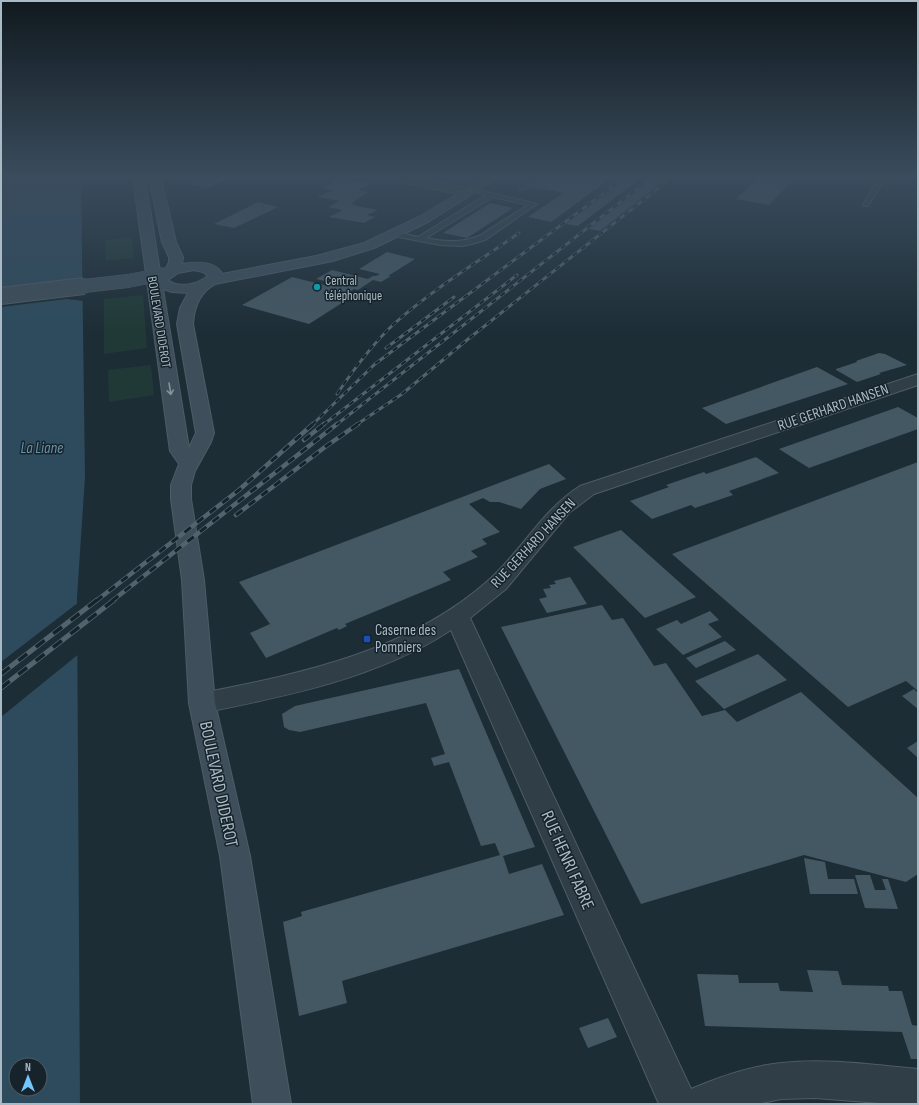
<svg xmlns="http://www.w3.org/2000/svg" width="919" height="1105" viewBox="0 0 919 1105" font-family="'Sofia Sans Condensed',sans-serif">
<rect width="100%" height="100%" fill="#1d2d36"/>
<!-- green -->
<path fill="#203936" d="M132 237 134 258 106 261 105 240Z
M143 295 147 348 104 354V299Z
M151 365 154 395 109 402 108 370Z"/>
<!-- water -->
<path fill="#2d4b5d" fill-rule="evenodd" d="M1 178H81L85 477 77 597 80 1104H1ZM16 1065H40V1089H16Z"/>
<!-- pier -->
<path fill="#1d2d36" d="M85 277 84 301 66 299 1 307V290Z
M79 602 80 653 1 717V662Z"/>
<!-- building -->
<path fill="#445863" d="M203 178H230L207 188 189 184Z
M338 178 371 183 359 190 369 192 351 203 355 204 352 205 378 210 367 215 375 217 364 223 329 217 343 210 328 207 340 201 317 197 328 192 336 191 322 188 332 183H328Z
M542 178H611L551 222 528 217 563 193 529 186Z
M627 178H641L578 226 566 224Z
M654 178H667L600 231 589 229Z
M758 178H795L769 205 736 199Z
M258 202 278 207 234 228 214 224Z
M490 203 513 208 467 238 443 233Z
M387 252 415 259 388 276H391L381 282 373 280 358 290 354 289 349 292 356 294 309 324 242 305 292 277 328 286 333 283 316 279 332 270 368 279 373 276H376L380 274 359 269Z
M879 353 885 354 907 365 879 373 881 374 857 382 836 370V369L857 362 856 361Z
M817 367 848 384 726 424 702 408Z
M898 407 918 418V429L809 468 779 449Z
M756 457 779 473 729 491 733 495 695 508 691 505 652 519 630 501 669 487 666 485 704 472 706 474Z
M918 462V691L906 681 848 707 672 554Z
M549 464 566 479 540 489 521 509 499 502H490L483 498 469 504 500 532 482 539 487 544 471 551 478 557 443 572 451 580 345 624 347 626 339 630 337 628 266 658 250 633 270 624 239 582Z
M621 530 696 597 645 618 573 547Z
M570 577 587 604 547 613 539 599 547 597 543 589 551 588 549 585 556 584 554 581Z
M602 605 612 620 623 618 654 666 666 663 702 716 725 710 737 722 801 692 918 798V874L906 882 804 855 641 904 501 627Z
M710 611 719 620 708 624 722 637 683 655 656 629 677 620 681 624Z
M725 641 736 650 696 668 686 658Z
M758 654 787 680 724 709 695 681Z
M459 669 535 847 503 856 509 874 542 864 564 915 342 981 347 1003 299 1016 283 922 302 916 301 912 500 855 495 843 481 846 449 762 434 766 431 758 445 754 426 703 300 732 289 730 284 727 282 714 295 706Z
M914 689 918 693V709L902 696Z
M918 741V758L907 748Z
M804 858 825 862 828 879H854L858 894H810Z
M855 875H870L875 890H886L882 879H888L898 909 865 908Z
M807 970 838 971 842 985 888 986 889 991H902L912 1025 918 1026V1059H911L902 1032 705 1026 697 974 738 975 739 983H778L780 991 813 992Z
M608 1018 617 1037 588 1048 579 1028Z"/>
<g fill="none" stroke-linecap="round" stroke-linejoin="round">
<!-- lane casing -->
<g stroke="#4e5c65" stroke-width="2">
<path id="lane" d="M534 178H541L524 190H520V188Z
M879 178H885L868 206H864L863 205Z
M463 186 537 204 485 240 472 244 462 246 440 245 394 236 393 234 397 232 418 237 486 195 461 189V187ZM493 197 528 205 479 236C462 243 444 242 426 238Z"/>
</g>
<!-- street casing -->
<g stroke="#4e5c65" stroke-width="2">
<path id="street" d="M389 178H413L468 188 474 192 468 196 395 181Z
M918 374V385L594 494 569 513 506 589 470 618 691 1089C719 1077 750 1066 781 1063 827 1058 873 1065 918 1069V1104H892L815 1098 781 1099 757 1104H659L451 630C378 678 287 696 202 713L193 710 189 703 193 696 202 693C304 673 410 651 490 579 523 549 542 510 580 486Z"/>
</g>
<!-- secondary casing -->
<g stroke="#4e5c65" stroke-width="2">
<path id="secondary" d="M133 178H145L160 271 166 268 169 262V257L162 242 149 178H161L176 242 183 257 182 264C195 262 216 260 222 274L316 256 364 243 419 217 484 178H498L428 222 374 248 333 261 215 284C200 292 194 307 193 324L214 433 211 442 195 471 191 485V499L204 580 215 703 250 856 291 1104H253L220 856 189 703 182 580 171 499V485L179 464 170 451ZM194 270 203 272 208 276C198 284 179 289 168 280L178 273ZM163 289 172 292 188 293 180 308 177 324 196 433 189 448Z"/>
</g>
<!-- lane -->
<use href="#lane" fill="#303e47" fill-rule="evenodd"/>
<!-- street -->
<use href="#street" fill="#303e47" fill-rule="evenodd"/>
<!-- secondary -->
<use href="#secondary" fill="#3e4e5a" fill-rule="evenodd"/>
<!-- rail-far2 casing -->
<g stroke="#52636e" stroke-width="3">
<path id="rail-far2" d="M386 348 454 297
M337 394C354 369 372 344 395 323 433 289 478 262 519 233
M312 425 375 364 624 178
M323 425 517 275
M336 425 651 178
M356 425 402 394 467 340 671 178"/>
</g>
<!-- rail-far1 casing -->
<g stroke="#52636e" stroke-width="4.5">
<path id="rail-far1" d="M304 440 324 424
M236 515 325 447 358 424
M96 601 239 490 313 424
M112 601 337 424"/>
</g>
<!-- rail casing -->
<g stroke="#52636e" stroke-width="5">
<path id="rail" d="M1 674 97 600
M1 688 114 600"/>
</g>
<!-- rail-far2 -->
<use href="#rail-far2" stroke="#16232b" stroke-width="2" stroke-dasharray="5.5" stroke-linecap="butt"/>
<!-- rail-far1 -->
<use href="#rail-far1" stroke="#16232b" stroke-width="3" stroke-dasharray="8" stroke-linecap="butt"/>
<!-- rail -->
<use href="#rail" stroke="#16232b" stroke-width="3.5" stroke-dasharray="11" stroke-linecap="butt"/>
<!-- secondary-bridge-far1 casing -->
<g stroke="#4e5c65" stroke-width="14" stroke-linecap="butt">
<path id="secondary-bridge-far1" d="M75 287 128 281 164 274"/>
</g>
<!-- secondary-bridge casing -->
<g stroke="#4e5c65" stroke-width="18" stroke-linecap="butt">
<path id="secondary-bridge" d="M1 296 84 286"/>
</g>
<!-- secondary-bridge-far1 -->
<use href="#secondary-bridge-far1" stroke="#3e4e5a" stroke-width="13"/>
<!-- secondary-bridge -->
<use href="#secondary-bridge" stroke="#3e4e5a" stroke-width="16"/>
</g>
<!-- one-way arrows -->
<defs><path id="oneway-shaft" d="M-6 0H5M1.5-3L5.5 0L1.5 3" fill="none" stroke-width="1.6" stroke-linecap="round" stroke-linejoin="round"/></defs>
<use stroke="#84949f" href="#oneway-shaft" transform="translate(170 389) rotate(81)"/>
<!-- sky -->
<linearGradient id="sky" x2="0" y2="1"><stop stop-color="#10191e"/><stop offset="0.53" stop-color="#3a4c5d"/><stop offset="1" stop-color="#3a4c5d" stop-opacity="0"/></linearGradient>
<rect width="919" height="333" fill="url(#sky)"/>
<!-- markers -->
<circle fill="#0f9aa8" stroke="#16232b" stroke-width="1.5" cx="317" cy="287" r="4"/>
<rect fill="#1a4fb4" stroke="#16232b" stroke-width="1.5" x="363" y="635" width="8" height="8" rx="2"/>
<g text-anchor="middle" stroke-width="3" stroke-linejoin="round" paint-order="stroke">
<!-- far-poi labels -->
<g font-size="13" fill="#aabac4" stroke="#16232b" text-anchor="start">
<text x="325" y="285">Central<tspan x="325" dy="15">téléphonique</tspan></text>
</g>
<!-- far-street labels -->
<g font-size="13" fill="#aabac4" stroke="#16232b">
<text transform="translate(160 322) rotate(81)" y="5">BOULEVARD DIDEROT</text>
</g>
<!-- street labels -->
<g font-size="15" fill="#aabac4" stroke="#16232b">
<text transform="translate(833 407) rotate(-19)" y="5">RUE GERHARD HANSEN</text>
<text transform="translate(533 543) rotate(-47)" y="5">RUE GERHARD HANSEN</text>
</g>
<!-- poi labels -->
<g font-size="15" fill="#aabac4" stroke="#16232b" text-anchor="start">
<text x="375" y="635">Caserne des<tspan x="375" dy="17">Pompiers</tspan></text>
</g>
<!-- water labels -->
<g font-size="16" font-style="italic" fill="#6793ab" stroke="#16232b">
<text x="42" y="453">La Liane</text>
</g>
<!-- near-street labels -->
<g font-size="18" fill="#aabac4" stroke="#16232b">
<text transform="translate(219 784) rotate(78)" y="6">BOULEVARD DIDEROT</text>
<text transform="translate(568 860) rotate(66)" y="6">RUE HENRI FABRE</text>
</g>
</g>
<!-- border -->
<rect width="919" height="1105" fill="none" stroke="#aabac4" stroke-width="4"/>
<!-- north arrow -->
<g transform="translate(28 1077)"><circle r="19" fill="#16232b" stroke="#515f68"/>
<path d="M0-3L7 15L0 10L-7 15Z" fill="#74c6ff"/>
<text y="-6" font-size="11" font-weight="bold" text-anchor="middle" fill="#aabac4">N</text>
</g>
</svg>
